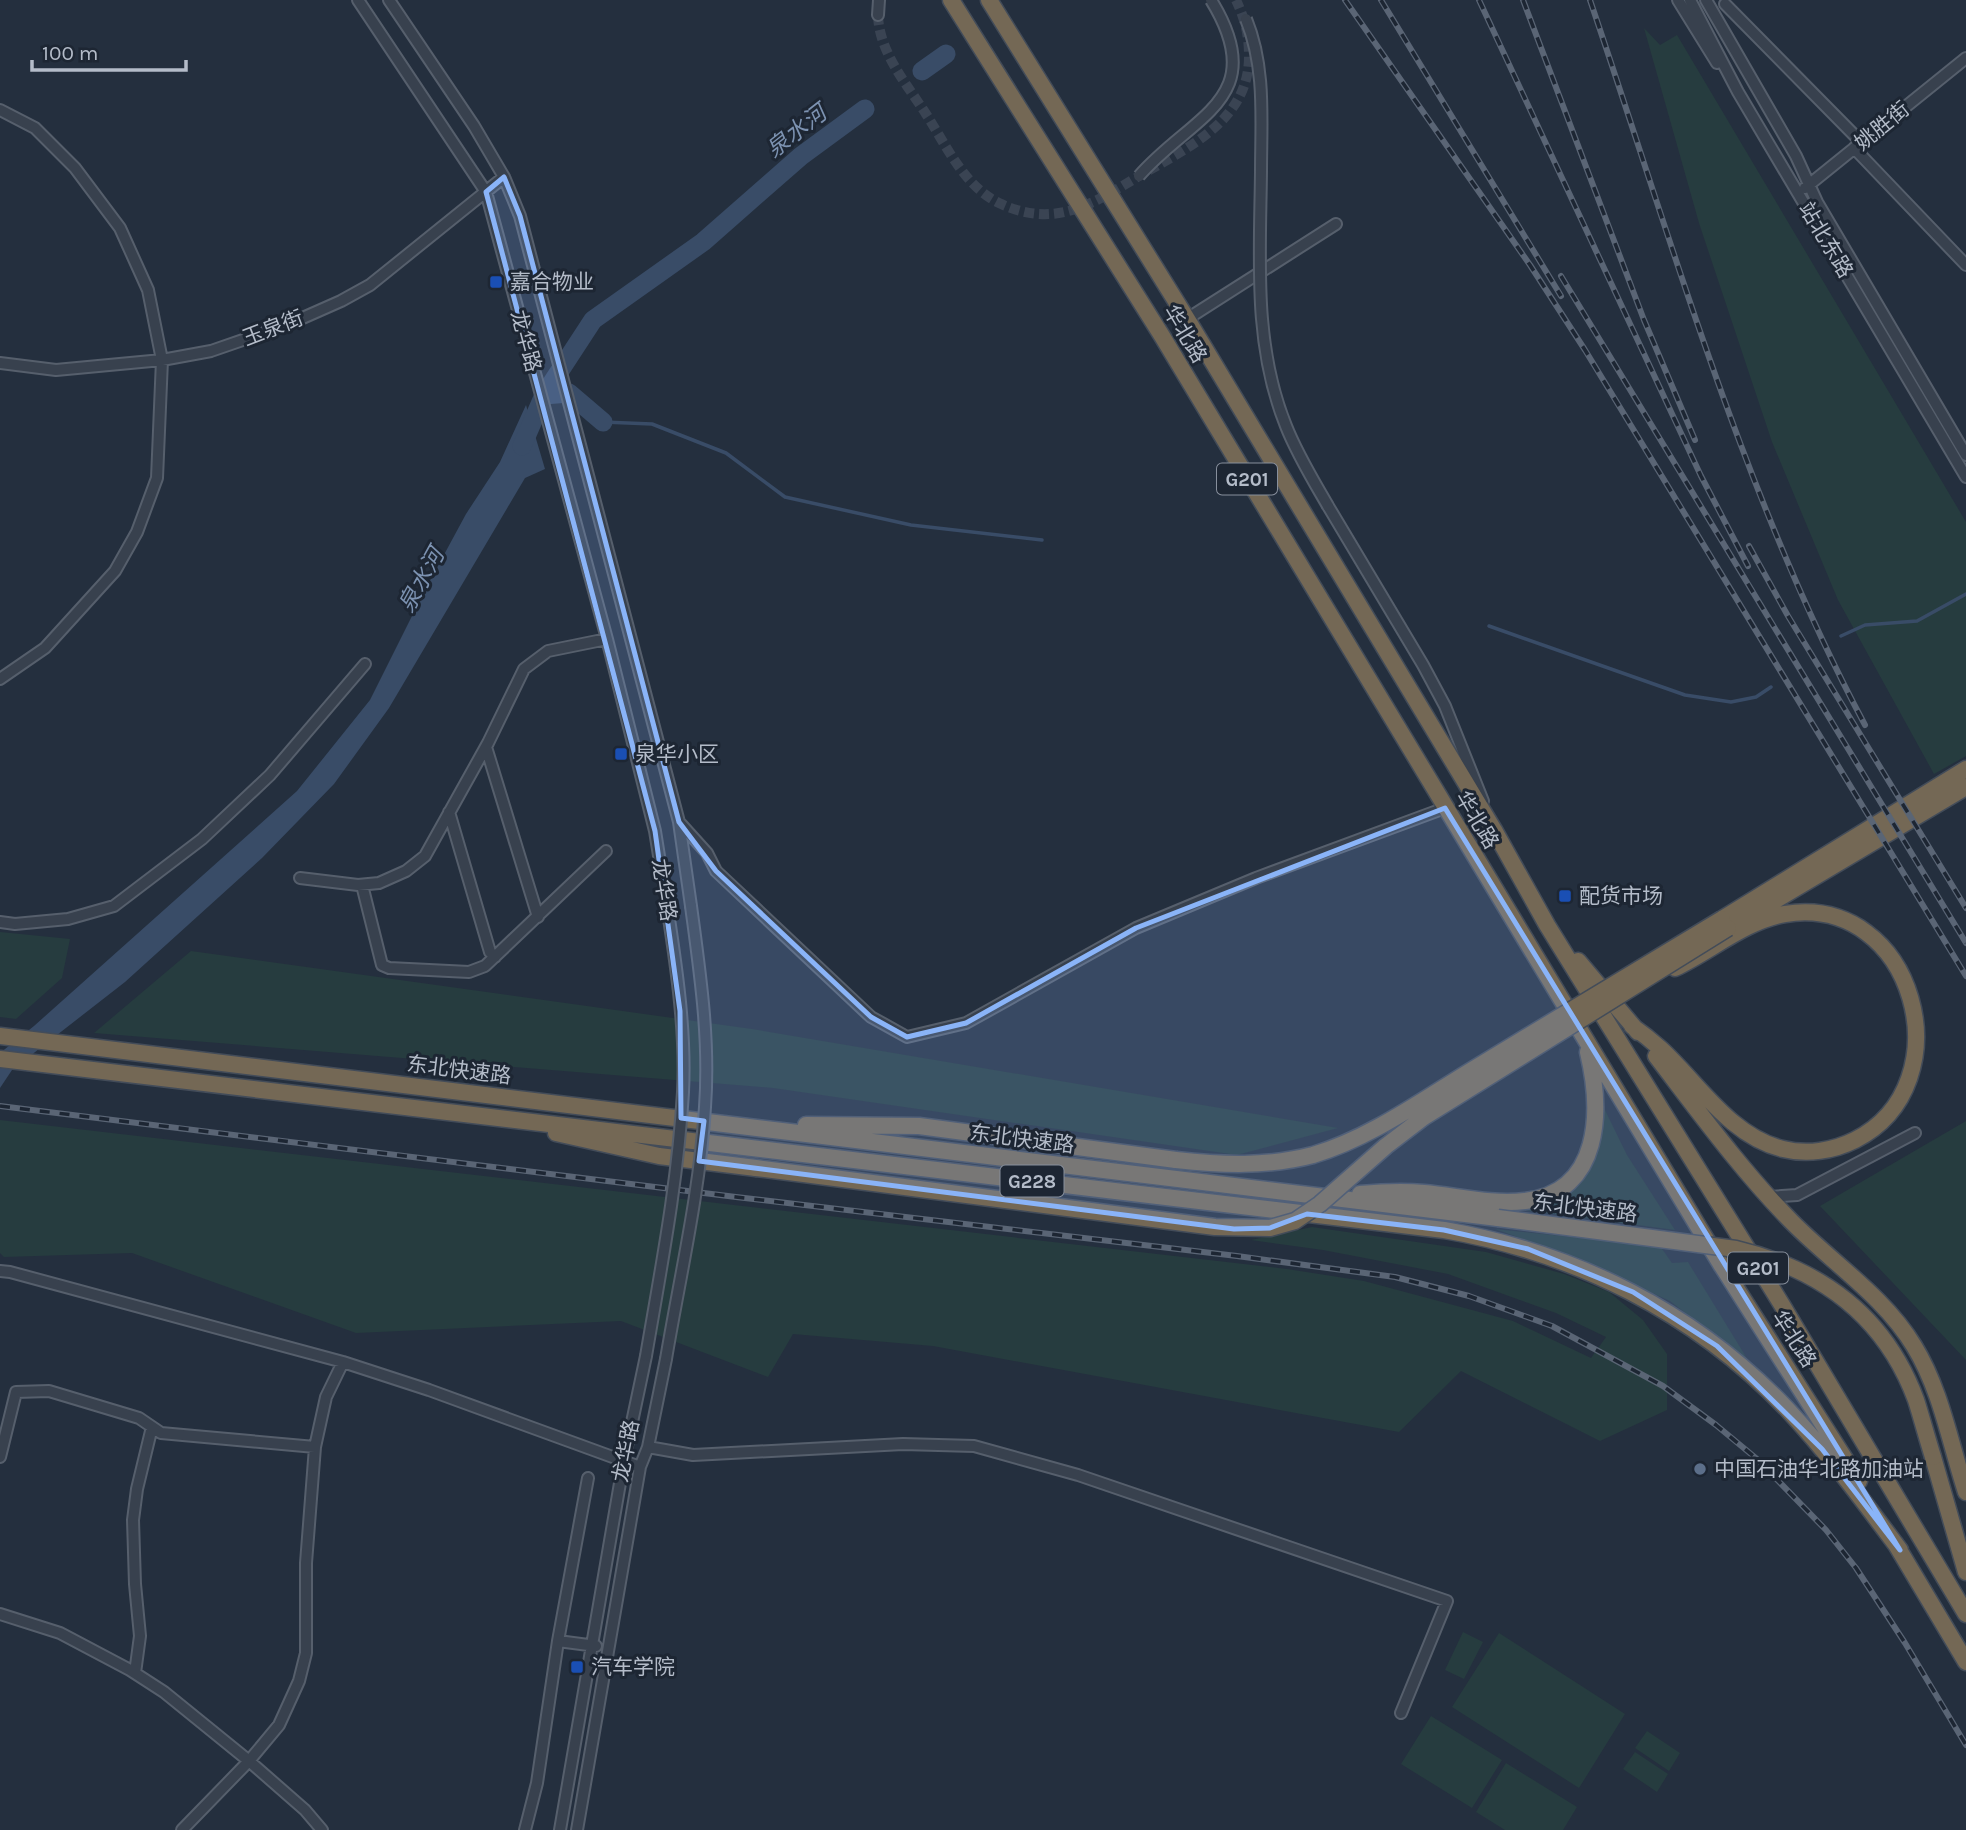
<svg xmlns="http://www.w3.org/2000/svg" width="1966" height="1830" viewBox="0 0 1966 1830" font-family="Karla,'Noto Sans SC',sans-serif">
<rect width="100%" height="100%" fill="#242f3e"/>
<!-- green -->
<path fill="#263c3f" d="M1644 28 1660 45 1677 35 1966 522V756L1934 774 1838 600 1772 442 1699 223Z
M0 932 70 939 62 978 16 1019 0 1017Z
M191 951 752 1029 1338 1128 1237 1155 773 1088 94 1033Z
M1603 1106 1627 1155 1675 1230 1506 1208 1582 1178 1595 1157 1602 1135 1600 1107Z
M0 1120 1287 1269 1364 1281 1513 1321 1591 1358 1606 1337 1556 1313 1448 1274 1323 1250 1251 1240 1312 1227 1486 1252 1564 1274 1609 1292 1643 1320 1667 1354V1410L1600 1441 1461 1371 1399 1432 933 1346 793 1334 768 1377 621 1321 356 1333 132 1253 4 1257 0 1253Z
M1966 1121V1360L1820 1206Z
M1495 1229 1660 1246 1672 1263 1688 1262 1751 1365 1670 1301 1567 1255Z
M1463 1632 1483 1642 1464 1679 1445 1670Z
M1499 1633 1625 1714 1579 1788 1452 1707Z
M1431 1716 1502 1760 1472 1808 1401 1764Z
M1647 1731 1680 1753 1669 1771 1635 1748Z
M1635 1752 1668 1774 1657 1792 1623 1769Z
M1506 1763 1577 1807 1563 1830H1505L1476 1812Z"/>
<!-- water -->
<path fill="#394c67" d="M526 405 545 469 525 478 389 708 334 784 262 858 125 982 12 1070 0 1088V1053L34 1026 297 791 370 700 426 588 466 514 500 462Z"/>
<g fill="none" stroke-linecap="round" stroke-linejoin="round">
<!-- stream -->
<path stroke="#394c67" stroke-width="3.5" d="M603 422 652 424 726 453 785 497 911 525 1042 540
M1489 626 1685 695 1731 702 1756 697 1771 687
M1841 636 1865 625 1917 621 1966 594"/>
<!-- river -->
<path stroke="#394c67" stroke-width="19" d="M922 71 946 54
M544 395 569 393 603 422
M522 446 544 395 593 320 703 242 801 156 865 109"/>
<!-- minor-tunnel -->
<path stroke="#3a4453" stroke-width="10" stroke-dasharray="10 5" stroke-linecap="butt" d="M878 15C879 52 906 83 926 114 946 145 964 186 999 203 1058 231 1096 201 1146 172 1193 145 1249 118 1249 56 1249 35 1245 19 1236 0"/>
<!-- minor casing -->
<g stroke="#565f6c" stroke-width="14">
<path id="minor" d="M358 0 486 192 607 639 655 831 668 912
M389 0 474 126 504 177 520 216 679 822 691 906
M1678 0 1717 63
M1690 0 1738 92 1966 477
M1706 0 1796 156 1817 202 1966 455
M1725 4 1861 142
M878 15 879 0
M0 110 35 128 75 168 120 228 148 290 162 360 157 478 137 532 115 571 45 648 0 679
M1854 148 1966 265
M1805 188 1966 58
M1187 319 1336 224
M0 363 56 370 162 360 211 351 289 324 341 301 370 285 504 177
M1328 506 1423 665 1445 706 1483 801
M486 747 538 917
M449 812 490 952 495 957
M679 822 707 853 716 871 871 1017 907 1037 966 1023 1136 928 1256 878 1445 808
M300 878 358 885 379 883 406 871 425 856 488 743 524 669 548 651 607 639
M362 885 382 965 389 968 469 972 485 966 606 851
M0 922 15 924 68 919 114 906 202 839 270 775 365 664
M1769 1197 1797 1195 1915 1133
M0 1271 10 1272 343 1362 429 1390 640 1467
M648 1447 693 1455 903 1444 974 1446 1078 1475 1447 1601 1401 1713
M0 1457 16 1392 49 1391 139 1418 161 1433 315 1447
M0 1614 60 1633 130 1670 164 1692 249 1761 279 1725 299 1681 306 1653V1563L315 1447 326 1397 343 1362
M558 1641 596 1646
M135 1673 140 1636 135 1584 133 1520 137 1489 152 1427
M182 1830 249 1761 305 1810 322 1830
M525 1830 537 1783 558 1641 588 1478
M560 1830 624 1460 646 1356
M577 1830 640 1467 648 1447 666 1359"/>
</g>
<!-- highway casing -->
<g stroke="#434c59" stroke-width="19">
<path id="highway" d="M951 0 1162 336 1722 1266 1859 1481
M989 0 1187 319 1494 830 1547 925 1782 1305 1966 1614
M1722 919 1966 769
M1739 922 1966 787
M1578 961 1638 1032
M1632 1026C1642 1033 1652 1041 1661 1049 1699 1084 1730 1136 1783 1149 1807 1155 1833 1151 1855 1140 1966 1084 1915 893 1785 914 1745 921 1711 951 1675 968
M0 1036 1498 1218
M1656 1056C1699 1112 1741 1170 1791 1221 1832 1263 1884 1296 1914 1346 1941 1390 1950 1443 1966 1492
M0 1059 1444 1230C1576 1253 1694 1312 1787 1409 1828 1453 1864 1502 1900 1550
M806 1125 919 1126 1176 1160
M556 1133 659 1156 756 1168
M1360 1194C1382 1192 1403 1191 1424 1193 1457 1196 1492 1205 1525 1201 1602 1192 1602 1110 1588 1052
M1933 1457 1966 1572
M1895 1543 1966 1662"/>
</g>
<!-- minor -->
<use href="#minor" stroke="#38414e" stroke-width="10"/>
<!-- highway -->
<use href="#highway" stroke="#746855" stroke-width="16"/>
<!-- rail casing -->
<g stroke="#5a6575" stroke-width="6">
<path id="rail" d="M1345 0 1530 265 1585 350 1966 976
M1381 0 1561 296
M1479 0 1701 476 1748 566
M1523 0 1644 320 1695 440
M1590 0C1673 244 1743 496 1865 725
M1561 276 1966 943
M1749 546 1788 616 1966 908
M0 1106 736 1197 1237 1256 1395 1277 1469 1296 1552 1326 1663 1386 1716 1425 1757 1459 1826 1530 1856 1568 1905 1643 1966 1745"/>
</g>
<!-- rail -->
<use href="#rail" stroke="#1d2633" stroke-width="3.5" stroke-dasharray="10" stroke-linecap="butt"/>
<!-- minor-bridge casing -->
<g stroke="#565f6c" stroke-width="14" stroke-linecap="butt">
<path id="minor-bridge" d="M1246 19C1266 68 1261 120 1261 172 1260 258 1253 345 1286 426 1297 454 1313 480 1328 506
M1139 176C1192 115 1272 99 1211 0
M646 1356C661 1268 678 1181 683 1092 686 1033 677 971 668 912
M666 1359C680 1276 700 1191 705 1107 710 1039 700 973 691 906"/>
</g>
<!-- highway-bridge casing -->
<g stroke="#434c59" stroke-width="19" stroke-linecap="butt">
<path id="highway-bridge" d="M1176 1160C1222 1165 1267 1167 1313 1155 1370 1138 1421 1101 1472 1070 1555 1020 1638 969 1722 919
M756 1168 1215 1227 1270 1228 1295 1221 1320 1204 1386 1146 1424 1117 1728 928
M1498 1218 1736 1249C1820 1269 1885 1316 1916 1400 1922 1419 1927 1438 1933 1457"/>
</g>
<!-- minor-bridge -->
<use href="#minor-bridge" stroke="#38414e" stroke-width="10"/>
<!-- highway-bridge -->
<use href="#highway-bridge" stroke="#746855" stroke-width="16"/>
</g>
<!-- marked area -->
<path fill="#8ab4f8" fill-opacity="0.2" stroke="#8ab4f8" stroke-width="5" stroke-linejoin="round" d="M504 177 520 216 679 822 716 871 871 1017 907 1037 966 1023 1136 928 1445 808 1900 1550 1822 1449 1717 1346 1633 1292 1528 1249 1444 1230 1307 1214 1270 1228 1234 1229 699 1161 704 1121 681 1118 680 1011 655 831 486 192Z"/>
<!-- markers -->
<g fill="#1a4fb4" stroke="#1d2633" stroke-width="2.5">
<rect x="489" y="275" width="14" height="14" rx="3.5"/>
<rect x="614" y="747" width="14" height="14" rx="3.5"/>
<rect x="1558" y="889" width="14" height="14" rx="3.5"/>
<rect x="570" y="1660" width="14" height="14" rx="3.5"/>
</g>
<circle fill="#5c6f8a" stroke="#1d2633" stroke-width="2.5" cx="1700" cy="1469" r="7"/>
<g text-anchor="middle" stroke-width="6" stroke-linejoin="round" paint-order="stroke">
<!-- shield labels -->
<g fill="#1d2633" stroke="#878f9c" stroke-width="2">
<rect x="1217" y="463.5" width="60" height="31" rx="5"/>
<rect x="1000.5" y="1165.5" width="63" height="31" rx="5"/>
<rect x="1728" y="1252.5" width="60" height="31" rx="5"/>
</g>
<g font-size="19" font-weight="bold" fill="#b4bcc9">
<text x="1247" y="486">G201</text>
<text x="1032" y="1188">G228</text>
<text x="1758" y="1275">G201</text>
</g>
<!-- street labels -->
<g font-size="21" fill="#b4bcc9" stroke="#1d2633">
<text transform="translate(1882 126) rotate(-39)" y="7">姚胜街</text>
<text transform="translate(1826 240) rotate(59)" y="7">站北东路</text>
<text transform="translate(273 328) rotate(-21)" y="7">玉泉街</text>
<text transform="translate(1185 334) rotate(59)" y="7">华北路</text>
<text transform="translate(526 341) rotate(75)" y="7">龙华路</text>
<text transform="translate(1477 820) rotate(59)" y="7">华北路</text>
<text transform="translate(664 890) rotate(81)" y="7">龙华路</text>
<text transform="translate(459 1070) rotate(7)" y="7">东北快速路</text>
<text transform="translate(1022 1139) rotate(7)" y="7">东北快速路</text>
<text transform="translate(1585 1208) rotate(7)" y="7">东北快速路</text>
<text transform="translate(1794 1339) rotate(57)" y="7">华北路</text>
<text transform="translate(626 1451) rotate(-79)" y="7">龙华路</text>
</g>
<!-- poi labels -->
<g font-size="21" fill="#b4bcc9" stroke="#1d2633" text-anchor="start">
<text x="510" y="289">嘉合物业</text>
<text x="635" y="761">泉华小区</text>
<text x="1579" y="903">配货市场</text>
<text x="1714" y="1476">中国石油华北路加油站</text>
<text x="591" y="1674">汽车学院</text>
</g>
<!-- water labels -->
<g font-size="23" font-style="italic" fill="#7c92b1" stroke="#1d2633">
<text transform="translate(796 131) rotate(-38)" y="8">泉水河</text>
<text transform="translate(421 580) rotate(-61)" y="8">泉水河</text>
</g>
</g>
<!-- scale -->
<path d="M32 60v10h154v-10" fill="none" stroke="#b4bcc9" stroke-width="3.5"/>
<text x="42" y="60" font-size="21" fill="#b4bcc9" stroke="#1d2633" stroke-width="5" paint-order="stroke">100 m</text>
</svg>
